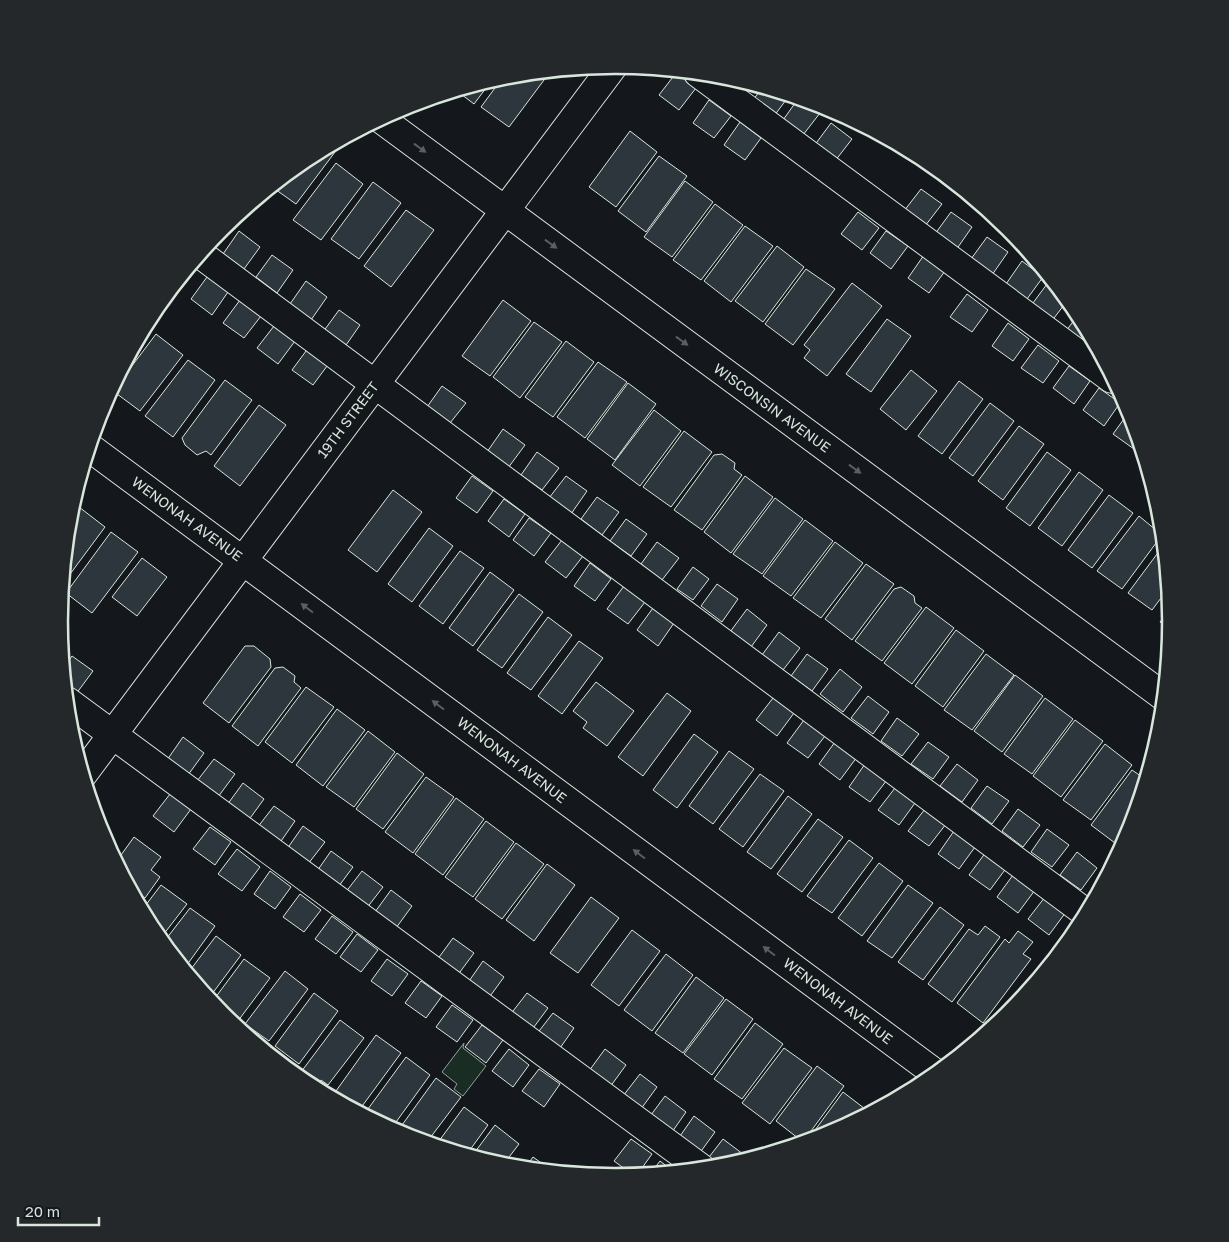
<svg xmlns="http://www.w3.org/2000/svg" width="1229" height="1242" viewBox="0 0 1229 1242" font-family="'Golos Text',sans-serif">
<rect width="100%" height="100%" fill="#14181c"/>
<!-- green -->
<path fill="#1a2d24" stroke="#939e99" d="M464 1043 463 1048 486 1066 463 1096 454 1089 457 1084 442 1072Z"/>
<!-- building -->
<path fill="#2c363c" stroke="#d8e6dc" d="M550 72 509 127 481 107 503 77Z
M676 73 696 88 679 110 659 95Z
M725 77 752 85 746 93Z
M492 80 474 104 457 91Z
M762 88 789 96 774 116 753 100Z
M798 99 820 113 803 135 783 120Z
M709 100 731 116 714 138 693 123Z
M740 122 761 138 745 160 724 145Z
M831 123 852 139 835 161 814 146Z
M630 131 657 152 616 207 589 187Z
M333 144 338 148 296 204 272 187 306 159Z
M659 156 687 176 646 232 618 211Z
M336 163 363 184 321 240 293 220Z
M685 181 713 202 672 257 644 237Z
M373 182 401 203 359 259 331 239Z
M921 189 942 204 925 226 904 211Z
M715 204 743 225 701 280 673 260Z
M406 210 434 230 391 287 364 266Z
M858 212 879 228 862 250 841 234Z
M951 212 972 227 956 250 935 234Z
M745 226 773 246 731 302 704 281Z
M239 231 260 247 244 269 223 254Z
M886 231 908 246 891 269 870 253Z
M987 237 1008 252 992 275 971 259Z
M777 246 804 267 763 322 735 301Z
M272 255 293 270 277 293 256 277Z
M924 255 945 271 929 293 908 278Z
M1022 261 1043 277 1027 299 1006 284Z
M192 264 197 268 180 290 174 286Z
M806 269 835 289 793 345 765 324Z
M207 277 228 292 212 315 191 299Z
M306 281 327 297 311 320 290 304Z
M852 283 882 306 827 376 804 358 810 350 804 345Z
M1047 284 1067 301 1051 322 1030 307Z
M967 294 988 310 972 332 950 317Z
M240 300 261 316 244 338 223 323Z
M503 300 531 321 490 376 462 356Z
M339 310 360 325 344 348 323 332Z
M1078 315 1091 340 1087 346 1066 331Z
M887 319 911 336 871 392 846 374Z
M534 322 562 342 520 398 493 377Z
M1008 323 1029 339 1013 361 992 346Z
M145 326 150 330 124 366Z
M274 326 295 341 278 364 257 348Z
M156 334 183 355 140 411 113 391Z
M566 341 594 362 553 417 525 397Z
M1038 345 1059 361 1043 383 1021 368Z
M309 347 330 362 313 385 292 370Z
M188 360 215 380 173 437 145 416Z
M598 362 627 382 585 438 557 417Z
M1069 366 1090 381 1074 404 1053 388Z
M911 370 937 391 906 430 880 409Z
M225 380 252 400 211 455 206 451 197 455 185 445 182 438Z
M959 381 983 399 942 454 918 436Z
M628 383 656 404 615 460 587 439Z
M442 386 466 403 450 423 427 407Z
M1099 388 1120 403 1104 426 1083 410Z
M990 403 1014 421 973 476 949 458Z
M259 405 286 425 240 486 214 466Z
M654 410 681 431 640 486 612 465Z
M1129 412 1138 443 1134 449 1113 434Z
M1019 426 1044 444 1003 500 978 481Z
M503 429 525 445 508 468 487 452Z
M684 431 712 452 671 507 643 487Z
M537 452 559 468 542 490 521 475Z
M1047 452 1071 470 1030 526 1006 508Z
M722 454 735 463 734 469 742 475 702 530 674 510 714 455Z
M1079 472 1103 490 1062 546 1038 528Z
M472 476 493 491 477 513 456 498Z
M566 476 587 491 571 514 549 498Z
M745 476 773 497 731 553 704 532Z
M393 490 422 512 377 572 348 550Z
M1109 495 1133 513 1092 568 1068 550Z
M597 497 619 512 602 535 581 519Z
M775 498 803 519 762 574 733 554Z
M504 499 525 514 509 537 488 521Z
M79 507 105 527 62 585 69 521Z
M1139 516 1162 535 1122 589 1097 571Z
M529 518 551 533 534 556 513 540Z
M626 519 647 534 631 556 610 541Z
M805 520 833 541 791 596 763 576Z
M429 528 453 546 412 602 388 584Z
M111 532 138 552 92 613 66 593Z
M562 540 583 556 566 578 545 562Z
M657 542 679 558 662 580 641 564Z
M835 542 863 563 821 618 793 598Z
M1163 546 1167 590 1152 610 1128 593Z
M460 551 484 568 443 624 419 606Z
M142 558 167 577 137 616 112 597Z
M590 563 611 579 595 601 574 586Z
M866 564 894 584 852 640 825 619Z
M693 567 709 579 693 600 677 589Z
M490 572 514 590 473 646 449 628Z
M717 584 738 599 722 622 701 606Z
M624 586 645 602 628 624 607 609Z
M901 587 914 596 915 603 922 608 882 661 855 641 894 589Z
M519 594 543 612 502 668 477 650Z
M926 607 954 628 912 684 884 663Z
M653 608 674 623 658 646 637 630Z
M747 609 767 625 751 647 730 632Z
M1169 610 1170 621V629L1160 622Z
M548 617 572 635 531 690 507 673Z
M956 630 984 651 943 707 915 686Z
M779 632 800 648 783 670 762 655Z
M579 641 603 658 562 714 538 696Z
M245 646H254L270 659 271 667 229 723 203 703Z
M807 654 828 669 812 691 791 676Z
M986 654 1014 675 972 730 944 710Z
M72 656 93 671 76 694 65 686 63 668Z
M283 667 295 676 294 682 301 688 258 746 232 726 275 668Z
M840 669 862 687 843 712 820 694Z
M1015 675 1043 696 1002 752 974 731Z
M596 682 634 711 607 746 583 728 587 722 573 711Z
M306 687 334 707 292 763 265 742Z
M667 693 691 711 643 776 618 757Z
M868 696 889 712 873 734 851 718Z
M773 698 794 713 777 736 756 720Z
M1045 698 1073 719 1032 774 1004 754Z
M337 709 365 730 323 786 296 765Z
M897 718 919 734 902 756 881 741Z
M804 720 825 736 808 758 787 743Z
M1075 720 1103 741 1061 797 1033 776Z
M368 731 395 752 354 807 326 787Z
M694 734 718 752 677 808 653 790Z
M183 737 204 753 188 775 167 760Z
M835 742 857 757 840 780 819 764Z
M928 742 949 757 933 779 911 764Z
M1105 744 1132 765 1091 820 1063 800Z
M729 751 754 769 713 824 689 806Z
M397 753 424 774 383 829 356 809Z
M214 759 235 774 218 797 197 781Z
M865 764 887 780 870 802 849 787Z
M957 764 978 780 962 802 940 786Z
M1132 770 1145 779 1128 833 1119 846 1091 825Z
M760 774 784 791 743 847 719 829Z
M426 777 454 797 413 853 385 832Z
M243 783 264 799 248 821 227 805Z
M987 786 1009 801 992 824 971 808Z
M895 788 915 803 899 825 878 810Z
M170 794 191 809 174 832 153 816Z
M788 796 812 814 771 869 747 852Z
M456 798 484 819 443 875 415 854Z
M274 806 295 821 279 844 257 828Z
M925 809 946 824 929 846 908 831Z
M1018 809 1040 825 1023 847 1002 831Z
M818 819 843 837 802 892 777 874Z
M486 821 514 842 473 897 445 877Z
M303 826 325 842 308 864 287 849Z
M210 827 231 842 215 865 193 849Z
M1047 829 1069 845 1052 867 1031 852Z
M954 831 975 847 959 869 938 854Z
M134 837 161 857 151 870 160 877 145 898 140 895 136 900 116 862Z
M849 840 873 858 832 913 807 896Z
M516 843 544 864 502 919 475 899Z
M237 849 260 867 242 891 218 874Z
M331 851 353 867 336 890 315 874Z
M986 852 1007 867 990 890 969 875Z
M1077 852 1097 868 1081 890 1060 875Z
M879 863 903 881 862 936 838 918Z
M547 864 575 885 534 941 506 920Z
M270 871 291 887 275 909 254 894Z
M362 871 383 887 366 909 345 893Z
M1013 875 1035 890 1018 913 997 897Z
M161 885 187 904 160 939 142 910Z
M908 885 933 903 892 958 867 941Z
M391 890 412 906 396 928 375 912Z
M300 894 321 910 304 932 283 917Z
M591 897 619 918 578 973 550 953Z
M1045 897 1066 912 1049 935 1028 919Z
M940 907 964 925 923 980 898 962Z
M190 908 215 926 184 969 163 943Z
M332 916 353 932 336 954 315 939Z
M985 926 1000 937 952 1002 928 984 969 929 978 935Z
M632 930 660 951 619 1006 591 985Z
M1018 931 1033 942 1023 954 1031 959 983 1023 957 1003 1005 939 1009 943Z
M357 934 378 950 361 972 340 957Z
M216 936 241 955 209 998 188 973Z
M453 938 474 953 457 976 437 960Z
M666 954 693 975 652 1031 624 1010Z
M244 959 270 978 235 1025 212 1002Z
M387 959 408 974 392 996 371 981Z
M483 961 504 977 488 999 467 984Z
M285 971 308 989 269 1041 245 1024Z
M696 977 724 998 683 1053 655 1033Z
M421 981 442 996 426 1018 405 1003Z
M314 993 338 1011 299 1064 275 1046Z
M527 993 548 1008 531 1031 510 1015Z
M726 999 753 1019 712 1075 684 1054Z
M452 1005 473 1020 457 1042 436 1027Z
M553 1013 574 1028 558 1051 536 1035Z
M340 1020 364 1038 328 1085 321 1080 318 1085 301 1072Z
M755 1023 783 1044 742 1099 714 1079Z
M482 1025 503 1040 486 1063 465 1047Z
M376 1035 401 1053 360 1109 336 1091Z
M784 1048 812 1068 770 1124 742 1103Z
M509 1049 529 1065 513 1087 492 1071Z
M605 1049 626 1065 610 1087 589 1071Z
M406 1057 430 1075 391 1129 365 1113Z
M817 1066 844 1086 803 1142 776 1121Z
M539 1069 560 1084 544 1107 522 1091Z
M640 1074 657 1087 641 1109 623 1096Z
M436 1078 461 1097 427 1142 397 1132Z
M843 1092 869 1112 827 1135 807 1141Z
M665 1096 686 1112 670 1135 648 1119Z
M464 1107 488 1125 467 1154 436 1145Z
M694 1116 715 1132 699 1154 678 1139Z
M495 1125 519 1144 503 1165 472 1156Z
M631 1139 652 1154 637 1175H633L614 1161Z
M723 1139 743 1154 738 1161 714 1167 706 1161Z
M533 1157 551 1170 525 1168Z
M660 1161 673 1171 651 1173Z"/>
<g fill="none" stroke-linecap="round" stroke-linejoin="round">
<!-- minor casing -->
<g stroke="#d8e6dc" stroke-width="30">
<path id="minor" d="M698 73 1112 379
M381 119 1163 696
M200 254 1086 913
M89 447 935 1073
M67 701 701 1168
M83 774 614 65"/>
</g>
<!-- minor -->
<use href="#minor" stroke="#14181c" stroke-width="28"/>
</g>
<!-- one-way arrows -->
<defs><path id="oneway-solid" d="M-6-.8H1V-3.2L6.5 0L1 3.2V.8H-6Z" transform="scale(1.25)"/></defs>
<g fill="#59605f">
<use href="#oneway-solid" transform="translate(420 148) rotate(36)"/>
<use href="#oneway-solid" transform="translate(551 244) rotate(36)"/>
<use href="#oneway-solid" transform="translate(682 341) rotate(36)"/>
<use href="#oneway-solid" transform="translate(855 469) rotate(36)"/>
<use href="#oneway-solid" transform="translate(307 608) rotate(-143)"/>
<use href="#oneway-solid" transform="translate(438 705) rotate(-143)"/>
<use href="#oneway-solid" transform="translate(639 854) rotate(-143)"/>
<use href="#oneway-solid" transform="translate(769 951) rotate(-143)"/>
</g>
<g text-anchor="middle" stroke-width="4" stroke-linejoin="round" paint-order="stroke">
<!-- street labels -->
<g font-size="14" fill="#d8e6dc" stroke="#14181c">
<text transform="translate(772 408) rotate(36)" y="5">WISCONSIN AVENUE</text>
<text transform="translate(348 420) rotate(-53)" y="5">19TH STREET</text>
<text transform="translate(187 519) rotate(36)" y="5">WENONAH AVENUE</text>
<text transform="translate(512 760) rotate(37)" y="5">WENONAH AVENUE</text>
<text transform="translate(838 1001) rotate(37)" y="5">WENONAH AVENUE</text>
</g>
</g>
<!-- crop -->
<path d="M0 0H1229V1242H0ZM68 621a547 547 0 1 1 1094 0a547 547 0 1 1-1094 0Z" fill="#24282b" fill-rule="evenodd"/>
<path fill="none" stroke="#d8e6dc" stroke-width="2.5" d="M68 621a547 547 0 1 1 1094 0a547 547 0 1 1-1094 0Z"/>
<!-- scale -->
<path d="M18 1217v8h81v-8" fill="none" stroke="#d8e6dc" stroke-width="2.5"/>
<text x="25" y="1217" font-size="15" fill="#d8e6dc" stroke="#14181c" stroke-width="4" paint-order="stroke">20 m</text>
</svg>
